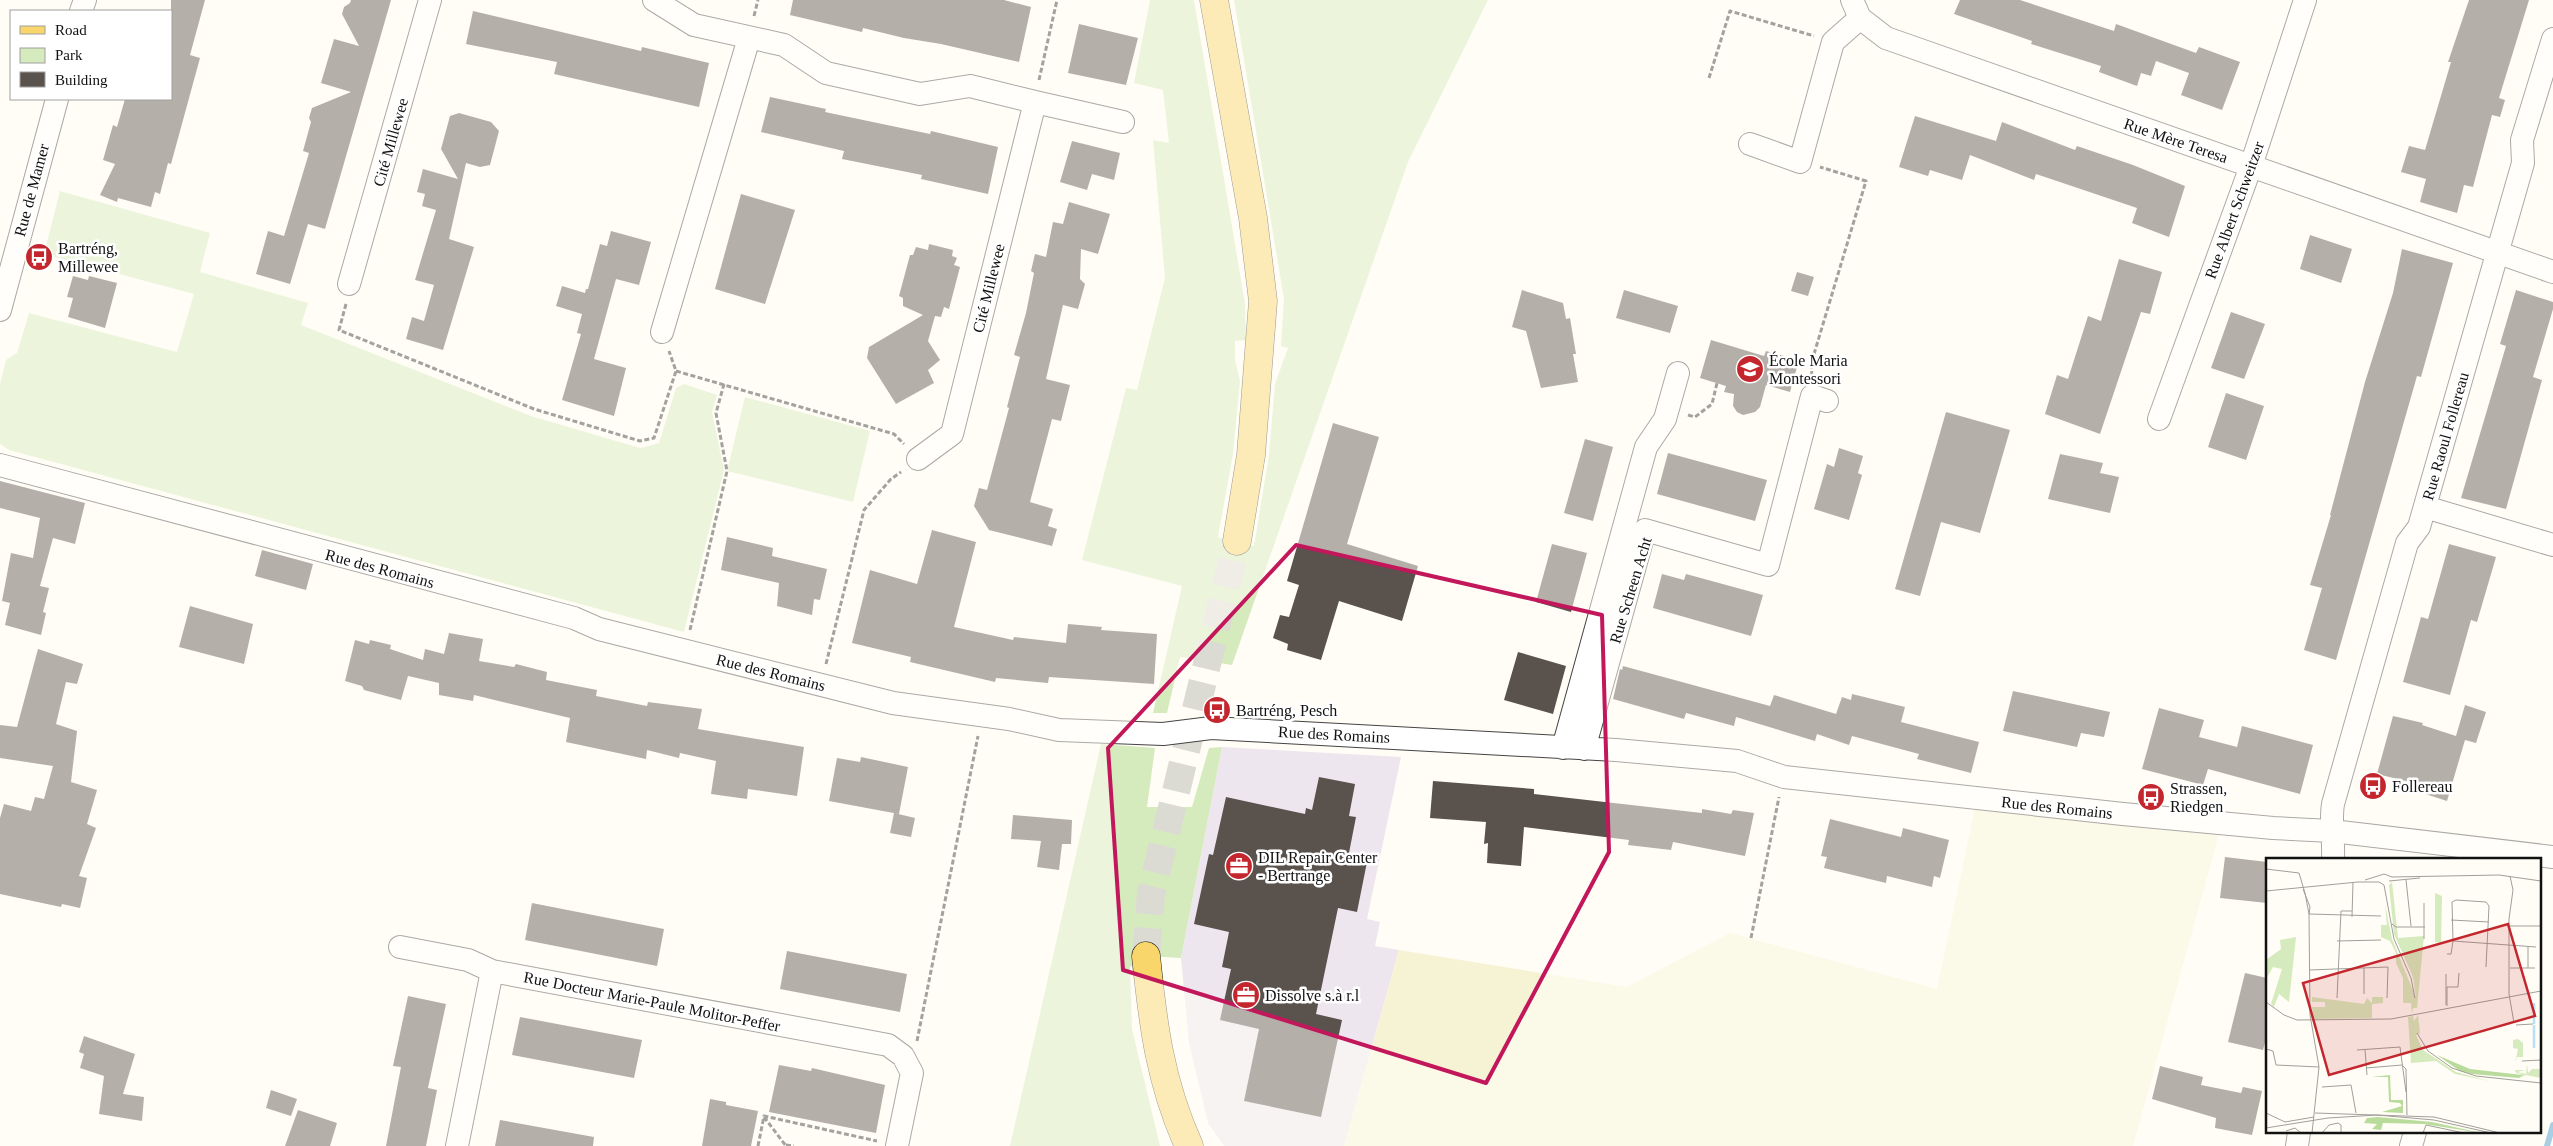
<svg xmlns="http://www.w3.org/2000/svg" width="2553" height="1146" viewBox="0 0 2553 1146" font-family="Georgia,serif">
<rect width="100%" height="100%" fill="#fffdf5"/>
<!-- industrial -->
<path fill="#eee6ef" d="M1222 747 1401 757 1367 919 1380 922 1375 946 1399 950 1344 1146H1224L1208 1123 1189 1043 1181 958Z"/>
<!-- farmland -->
<path fill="#f6f3d4" d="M1975 808 2219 834 2133 1146H1344L1399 950 1627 987 1730 933 1937 989Z"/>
<!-- green -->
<path fill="#d5ebbd" d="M1150 0H1194L1245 304 1246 340 1235 341V360L1240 381 1233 454 1218 537 1254 546 1269 455 1275 384 1288 348 1281 346 1284 299 1234 0H1488L1408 162 1232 665 1180 657 1167 713H1153L1182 586 1082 560 1126 388 1137 390 1165 278 1153 140 1169 143 1163 90 1134 83Z
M60 191 210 233 200 272 308 303 301 325 531 416 640 448 659 443 676 388 684 384 717 395 712 412 724 470 684 632 9 450 0 444V384L6 360 17 353 29 313 177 352 194 294 44 254Z
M745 397 870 431 853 502 727 471Z
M1101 744 1155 748 1147 807H1192L1209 748 1222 747 1181 958 1146 956 1130 967 1132 1029 1160 1146H1010Z"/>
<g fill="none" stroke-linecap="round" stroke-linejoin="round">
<!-- stream -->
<path stroke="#3f96cf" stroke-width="6" d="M2547 1146 2553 1125"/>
</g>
<!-- building -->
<path fill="#5a524d" d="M171 0H205L190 55 200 58 171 164 168 163 160 194 155 192 151 207 118 198 117 202 100 195 115 164 103 160 113 125 117 127 125 99H171Z
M351 0H391L325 229 308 224 290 284 256 274 268 231 284 236 309 153 303 151 311 122 309 118 312 108 351 92 321 83 334 39 359 46 342 14 344 7 350 3Z
M793 0H1004L1031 7 1019 62 941 44 904 38 863 28 862 32 790 15Z
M1960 0H2020L2114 31 2116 24 2196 53 2199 47 2240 62 2222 110 2181 95 2189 73 2156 61 2151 76 2141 73 2137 86 2099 72 2101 66 2031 44 2032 41 1954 14Z
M2469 0H2529L2499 98 2505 100 2500 117 2492 115 2473 187 2464 185 2457 213 2420 202 2426 179 2401 172 2409 146 2425 150 2451 62H2448Z
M473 11 641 51 642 47 709 63 699 107 554 74 557 62 466 44Z
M1079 24 1138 38 1126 85 1068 73Z
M770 97 826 109 825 112 930 134 931 131 998 147 988 194 921 179 922 175 842 159 844 151 761 132Z
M459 113 491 122 499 131 490 165 480 167 466 163 449 239 474 247 443 350 406 339 412 317 424 321 434 285 415 280 436 210 422 206 425 194 417 192 423 169 458 179 441 149 450 116Z
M1915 116 1996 141 2002 122 2075 150 2077 146 2133 165 2185 186 2169 237 2132 223 2137 208 2036 174 2034 180 1970 155 1962 180 1930 170 1928 176 1899 167Z
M1072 141 1120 153 1114 180 1092 174 1087 190 1060 182Z
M741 194 795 210 765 304 715 289Z
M1069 202 1110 214 1098 254 1081 249 1080 279 1085 284 1078 309 1063 305 1046 379 1070 385 1061 421 1052 419 1030 502 1053 509 1048 526 1057 529 1052 546 989 530 974 506 979 488 987 490 1009 408 1007 407 1020 357 1014 355 1026 313 1034 273 1031 271 1035 254 1046 257 1053 222 1063 224Z
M611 231 651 242 639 285 616 279 594 359 626 368 614 416 562 400 581 334 577 333 582 314 556 306 562 286 585 293 586 289H588L600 244 607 246Z
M2310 235 2352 249 2341 283 2300 269Z
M929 244 953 250 952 256 957 258 954 265 960 267 949 309 944 307 941 317 935 316 928 341 940 360 928 370 934 383 896 404 867 358 869 347 923 315 903 306V298L899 296 910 255H913L916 247 928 250Z
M2402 249 2453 263 2421 377 2417 376 2336 660 2304 650 2322 588 2310 585 2331 515H2330L2365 382 2393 293Z
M2119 259 2162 272 2150 314 2141 312 2100 434 2045 414 2057 375 2068 379 2088 316 2101 321Z
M1797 272 1814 277 1808 296 1791 291Z
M73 276 88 280 89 276 117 283 105 328 68 317 73 298 67 297Z
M1522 290 1563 303 1566 319 1570 318 1576 354H1573L1578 382 1541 388 1526 331 1512 327Z
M1624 290 1678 306 1670 333 1616 318Z
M2516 290 2553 302V309L2533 377 2542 380 2506 509 2461 498 2506 346 2500 344Z
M2231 312 2265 324 2244 379 2211 368Z
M1711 340 1764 356 1766 351 1799 360 1790 392 1766 385 1760 407 1755 412 1743 415 1737 412 1733 406 1734 394 1724 392 1726 386 1700 378Z
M2226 393 2264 406 2246 460 2208 447Z
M1946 412 2010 430 1980 533 1941 522 1920 596 1895 589Z
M1333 423 1379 437 1347 544 1418 566 1402 621 1339 601 1321 660 1287 650 1288 644 1273 638 1280 615 1289 617 1299 585 1287 581Z
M1585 439 1613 447 1593 521 1564 513Z
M1839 448 1863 456 1858 473 1862 475 1849 520 1814 509 1827 464 1834 467Z
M1668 453 1767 480 1755 521 1657 494Z
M2060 454 2103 463 2100 473 2119 477 2110 513 2048 499Z
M0 481 85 503 75 544 53 538 40 586 49 588 43 612 46 613 41 635 5 625 10 603 2 601 11 553 33 558 40 518 0 508Z
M932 530 976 542 954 627 1013 640 1014 637 1066 643 1068 624 1102 627 1101 630 1157 634 1154 684 1049 677 1048 683 996 678 995 682 910 662 911 657 852 643 870 570 917 584Z
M727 537 773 548 772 556 827 569 820 600 814 599 812 615 777 606 779 583 721 570Z
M1552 544 1587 553 1571 612 1536 602Z
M2449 544 2496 557 2477 622 2471 620 2450 695 2403 682 2421 617 2428 619Z
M262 550 313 564 306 590 255 576Z
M1662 574 1684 580 1686 574 1763 595 1751 636 1653 608Z
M190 606 253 624 244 664 179 647Z
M449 633 483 639 479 661 514 667 516 664 547 672 546 680 597 690 596 696 647 706 648 702 702 709 698 729 804 747 797 796 748 789 747 799 711 794 716 761 680 753 679 758 647 750 646 759 566 742 570 718 474 695 473 701 439 695V683L408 676 401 700 364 690 362 686 345 681 355 640 369 644 370 640 391 645 390 649 423 660 425 649 444 654Z
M38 649 83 664 77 684 66 682 56 724 77 731 71 782 97 790 87 824 96 828 79 876 87 878 80 908 62 904 61 907 0 894V818L4 804 31 811 35 797 44 799 53 766 0 758V725L17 727Z
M1518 652 1566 666 1553 714 1504 700Z
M1623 666 1770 706 1774 695 1836 714 1842 697 1851 700 1852 694 1905 707 1901 722 1979 742 1971 773 1917 759 1919 754 1852 736 1849 745 1817 734 1815 741 1736 717 1734 726 1686 713 1684 719 1613 699 1620 669 1622 670Z
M2013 691 2110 712 2104 737 2081 733 2077 747 2003 731Z
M2465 705 2486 712 2476 743 2465 740 2447 801 2416 791 2418 784 2377 774 2393 716 2423 723 2422 725 2456 736Z
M2159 708 2204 720 2199 737 2237 747 2242 726 2313 745 2300 794 2208 769 2203 785 2142 769Z
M861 757 908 767 899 814 829 801 837 758 860 762Z
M1319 777 1355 784 1349 816 1356 817 1348 858 1367 862 1357 912 1338 908 1316 1014 1342 1020 1321 1117 1244 1101 1259 1029 1220 1020 1231 969 1222 967 1229 932 1194 924 1209 854 1213 855 1226 797 1305 814 1306 808 1312 810Z
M1433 781 1534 789V794L1702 813V809L1731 814 1733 810 1754 813 1745 856 1673 842 1671 850 1628 845 1629 840 1524 827 1521 866 1487 863 1488 843 1484 844 1486 822 1430 818Z
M894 813 915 818 911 837 890 833Z
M1013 815 1072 820 1071 844H1062L1059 870 1037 867 1041 841 1011 839Z
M1830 819 1901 837 1903 828 1949 840 1940 878 1934 876 1932 887 1887 876 1886 883 1824 868 1827 857 1821 856Z
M2225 857 2267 862V903L2220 898Z
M532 903 664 929 657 966 525 940Z
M787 951 907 974 900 1012 780 989Z
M2245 973 2267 978V1035L2263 1050 2228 1042Z
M408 996 446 1004 428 1088 437 1090 426 1146H386L401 1067 393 1066Z
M520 1017 642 1040 634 1078 512 1055Z
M84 1036 135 1054 123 1094 144 1097 142 1121 99 1114 104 1076 80 1068 84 1054 79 1052Z
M779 1065 811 1071 812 1068 885 1085 876 1133 769 1112Z
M2160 1066 2203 1077 2201 1085 2241 1093 2243 1087 2262 1091 2252 1135 2215 1128 2216 1118 2152 1099Z
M271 1090 297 1099 291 1116 266 1108Z
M710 1099 726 1102V1105L758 1111 751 1146H702Z
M298 1110 337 1123 330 1146H285Z
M500 1120 594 1137 593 1146H495Z"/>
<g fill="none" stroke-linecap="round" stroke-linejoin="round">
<!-- major-tunnel -->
<path stroke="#dbdad3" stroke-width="28" stroke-dasharray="28 14" stroke-linecap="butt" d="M1146 956 1151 894 1237 541"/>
<!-- minor casing -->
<g stroke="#444" stroke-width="24">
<path id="minor" d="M654 0 694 25 784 45 826 73 920 94 970 86 1035 102 952 434 918 459
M1852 0 1860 18 1886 38 2553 272
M81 11 85 0
M1035 102 1123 122
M1750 144 1800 162 1833 42 1860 18
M349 284 430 0
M0 310 57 99
M662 332 749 38
M2159 419 2251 166 2305 0
M0 465 574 618 599 629 893 703 1009 719 1059 730 1163 734 1211 728 1616 750 1737 761 1784 777 2123 814 2273 828 2332 831 2553 857
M2425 507 2553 545
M1563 748 1646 447 1665 419 1678 373
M1584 749 1645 530 1768 565 1812 396 1827 401
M2333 860C2334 841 2330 823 2333 804L2407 543 2419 527 2523 163 2522 140 2553 39
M400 947 468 960 492 971 888 1045 903 1056 912 1073 897 1146
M457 1146 492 971
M2297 1146 2299 1132
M2411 1146 2415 1132"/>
</g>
<!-- major casing -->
<g stroke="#222" stroke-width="29">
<path id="major" d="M1214 0 1253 218 1263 301 1251 455 1237 541
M1146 956C1153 1025 1160 1082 1189 1146"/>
</g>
<!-- path -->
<path stroke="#333" stroke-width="3" stroke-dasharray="5 2.5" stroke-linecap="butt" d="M754 16 758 0
M1709 78 1730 11 1814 36
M1039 80 1057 0
M346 304 339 330 534 409 640 441 654 438 676 371 669 351
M676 371 894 434 904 444
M1812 376 1811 364 1866 181 1820 167
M1688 415 1695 417 1712 404 1717 383
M690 630 727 471 716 413 724 384
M826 664 864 510 891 479 901 472
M1751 938 1779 797
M917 1041 978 736
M764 1117 786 1146
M786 1145 794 1146
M758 1146 764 1116 877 1141"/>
<!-- minor -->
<use href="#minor" stroke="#fff" stroke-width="22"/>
<!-- major -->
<use href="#major" stroke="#f9d66b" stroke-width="28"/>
</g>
<!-- marked area -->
<path d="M0 0H2553V1146H0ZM1296 545 1602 615 1609 852 1486 1083 1123 970 1108 748Z" fill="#fffdf5" fill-opacity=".55" fill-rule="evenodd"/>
<path fill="none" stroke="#c2185b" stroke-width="4" stroke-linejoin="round" d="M1296 545 1602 615 1609 852 1486 1083 1123 970 1108 748Z"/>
<!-- icons -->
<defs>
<g id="bus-disc" transform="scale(1.4375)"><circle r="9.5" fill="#c4262e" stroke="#fff"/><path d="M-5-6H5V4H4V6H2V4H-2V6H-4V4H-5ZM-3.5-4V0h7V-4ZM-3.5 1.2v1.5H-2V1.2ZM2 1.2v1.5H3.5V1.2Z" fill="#fff"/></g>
<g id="school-disc" transform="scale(1.4375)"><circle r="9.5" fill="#c4262e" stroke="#fff"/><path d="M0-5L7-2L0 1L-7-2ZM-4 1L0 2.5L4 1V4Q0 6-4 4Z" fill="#fff"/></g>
<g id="office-disc" transform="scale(1.4375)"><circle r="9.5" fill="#c4262e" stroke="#fff"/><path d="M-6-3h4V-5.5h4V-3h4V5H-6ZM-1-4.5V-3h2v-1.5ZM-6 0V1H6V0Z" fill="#fff"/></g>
</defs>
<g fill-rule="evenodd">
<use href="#bus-disc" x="39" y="257"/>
<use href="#school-disc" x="1750" y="369"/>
<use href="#bus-disc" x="1217" y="710"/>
<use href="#bus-disc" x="2373" y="786"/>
<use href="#bus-disc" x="2151" y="797"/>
<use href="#office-disc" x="1239" y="866"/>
<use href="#office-disc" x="1246" y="995"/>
</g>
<g text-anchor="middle" stroke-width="5" stroke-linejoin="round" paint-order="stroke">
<!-- street labels -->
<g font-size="16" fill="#111" stroke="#fff">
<text transform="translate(2176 140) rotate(19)" y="6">Rue Mère Teresa</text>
<text transform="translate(390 142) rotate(-74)" y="6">Cité Millewee</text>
<text transform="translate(31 190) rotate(-75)" y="6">Rue de Mamer</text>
<text transform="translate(2234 210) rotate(-70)" y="6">Rue Albert Schweitzer</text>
<text transform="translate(988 288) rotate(-76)" y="6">Cité Millewee</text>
<text transform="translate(2445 436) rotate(-74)" y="6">Rue Raoul Follereau</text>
<text transform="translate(380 568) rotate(15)" y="6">Rue des Romains</text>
<text transform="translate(1630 590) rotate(-73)" y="6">Rue Scheen Acht</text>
<text transform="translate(771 672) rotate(14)" y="6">Rue des Romains</text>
<text transform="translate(1334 734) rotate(3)" y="6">Rue des Romains</text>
<text transform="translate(2057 807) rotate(6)" y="6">Rue des Romains</text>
<text transform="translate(652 1001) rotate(11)" y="6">Rue Docteur Marie-Paule Molitor-Peffer</text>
</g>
<!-- poi labels -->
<g font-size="16" fill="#111" stroke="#fff" text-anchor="start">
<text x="58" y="254">Bartréng,<tspan x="58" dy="18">Millewee</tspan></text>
<text x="1769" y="366">École Maria<tspan x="1769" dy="18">Montessori</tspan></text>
<text x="1236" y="716">Bartréng, Pesch</text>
<text x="2392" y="792">Follereau</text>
<text x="2170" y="794">Strassen,<tspan x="2170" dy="18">Riedgen</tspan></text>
<text x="1258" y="863">DIL Repair Center<tspan x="1258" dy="18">- Bertrange</tspan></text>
<text x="1265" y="1001">Dissolve s.à r.l</text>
</g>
</g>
<!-- overview -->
<g transform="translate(2266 858)">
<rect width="275" height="275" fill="#fffdf5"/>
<path d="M126 24 132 80 158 78 151 150H147L146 156 145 145H137V120L130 105V95L124 83 115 79V67H121L119 46 126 81 150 140 147 119 128 76 123 27ZM169 35 176 38 175 85 169 84ZM30 79 23 144 13 136 8 149 5 146 16 111 7 109 0 121V102L15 91 14 82ZM46 139 98 146 101 140 106 145V139H117V145L106 146V160L48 161 46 149H59V144H46ZM152 157 154 175 150 177 157 192 190 214 223 223 189 216 170 203 145 205 142 159 147 158 148 163ZM252 181 257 185V199H251L249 205 252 191 247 190V182ZM261 206 262 215 266 211H275V220L260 217 253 220 255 216 250 215 249 212H260L251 214 260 216Z" fill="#d5ebbd"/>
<path d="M171 197 204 211 256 217 253 220 206 216 194 213ZM124 217 125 242H137V255L116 254 136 248 134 245 123 244 122 219H106ZM112 259 166 264 215 275 158 266 117 265 115 272 106 271 111 266 98 265 101 260Z" fill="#b9dc9c"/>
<path fill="none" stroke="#b9e0f7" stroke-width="2.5" d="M268 166V145M268 190V167"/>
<path fill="none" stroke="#a09f9a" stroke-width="1" d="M0 11 33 15 39 35 43 56 44 157 53 209 46 275M244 18 247 32 243 61V136L248 165M99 22 118 16 126 19 233 17 275 23M140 22 145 68M123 23 154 20M37 31 44 49 43 56M0 33 92 24H113L118 27 128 81 145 120 149 140M158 45V81M43 56 115 58M86 59 87 24M185 62 223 64M126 66 130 69H159M243 68H275M71 83 115 82M187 83 270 89M181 96H185L187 83 186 44 190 42 220 44 223 48 220 109M244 110H269M262 110V89M43 112 122 109 121 140M98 136V110M71 140 75 53H86M0 144 18 157 31 162 125 161 275 133M180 147V116M181 148V129H192L193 115M250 167 267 166M151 175 162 193 186 210 210 218 275 225M0 191 7 193 10 207 53 209M91 192 134 189 140 234M99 192 101 217M256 203 275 202M137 208 140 211 141 257M100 210 136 207M56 229 85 227 90 255M0 255 19 264 48 259M49 255 168 259 234 275M0 270 62 260 111 257 168 262 225 275M20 273 29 270 35 275M56 275 63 267 72 265 75 267V275M157 275 160 267 198 275"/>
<path fill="#c4262e" fill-opacity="0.15" stroke="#c4262e" stroke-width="2.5" d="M242 66 269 158 63 217 37 125Z"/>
<rect width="275" height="275" fill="none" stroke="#111" stroke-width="2.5"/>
</g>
<!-- legend -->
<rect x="10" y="10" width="162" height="90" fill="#ffffff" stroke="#a0a0a0"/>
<rect x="20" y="26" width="25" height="8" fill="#f9d66b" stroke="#a0a0a0"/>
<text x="55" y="35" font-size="15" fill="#111111">Road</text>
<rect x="20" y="48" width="25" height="15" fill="#d5ebbd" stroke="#a0a0a0"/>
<text x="55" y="60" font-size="15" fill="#111111">Park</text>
<rect x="20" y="72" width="25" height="15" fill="#5a524d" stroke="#a0a0a0"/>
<text x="55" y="85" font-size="15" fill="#111111">Building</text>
</svg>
